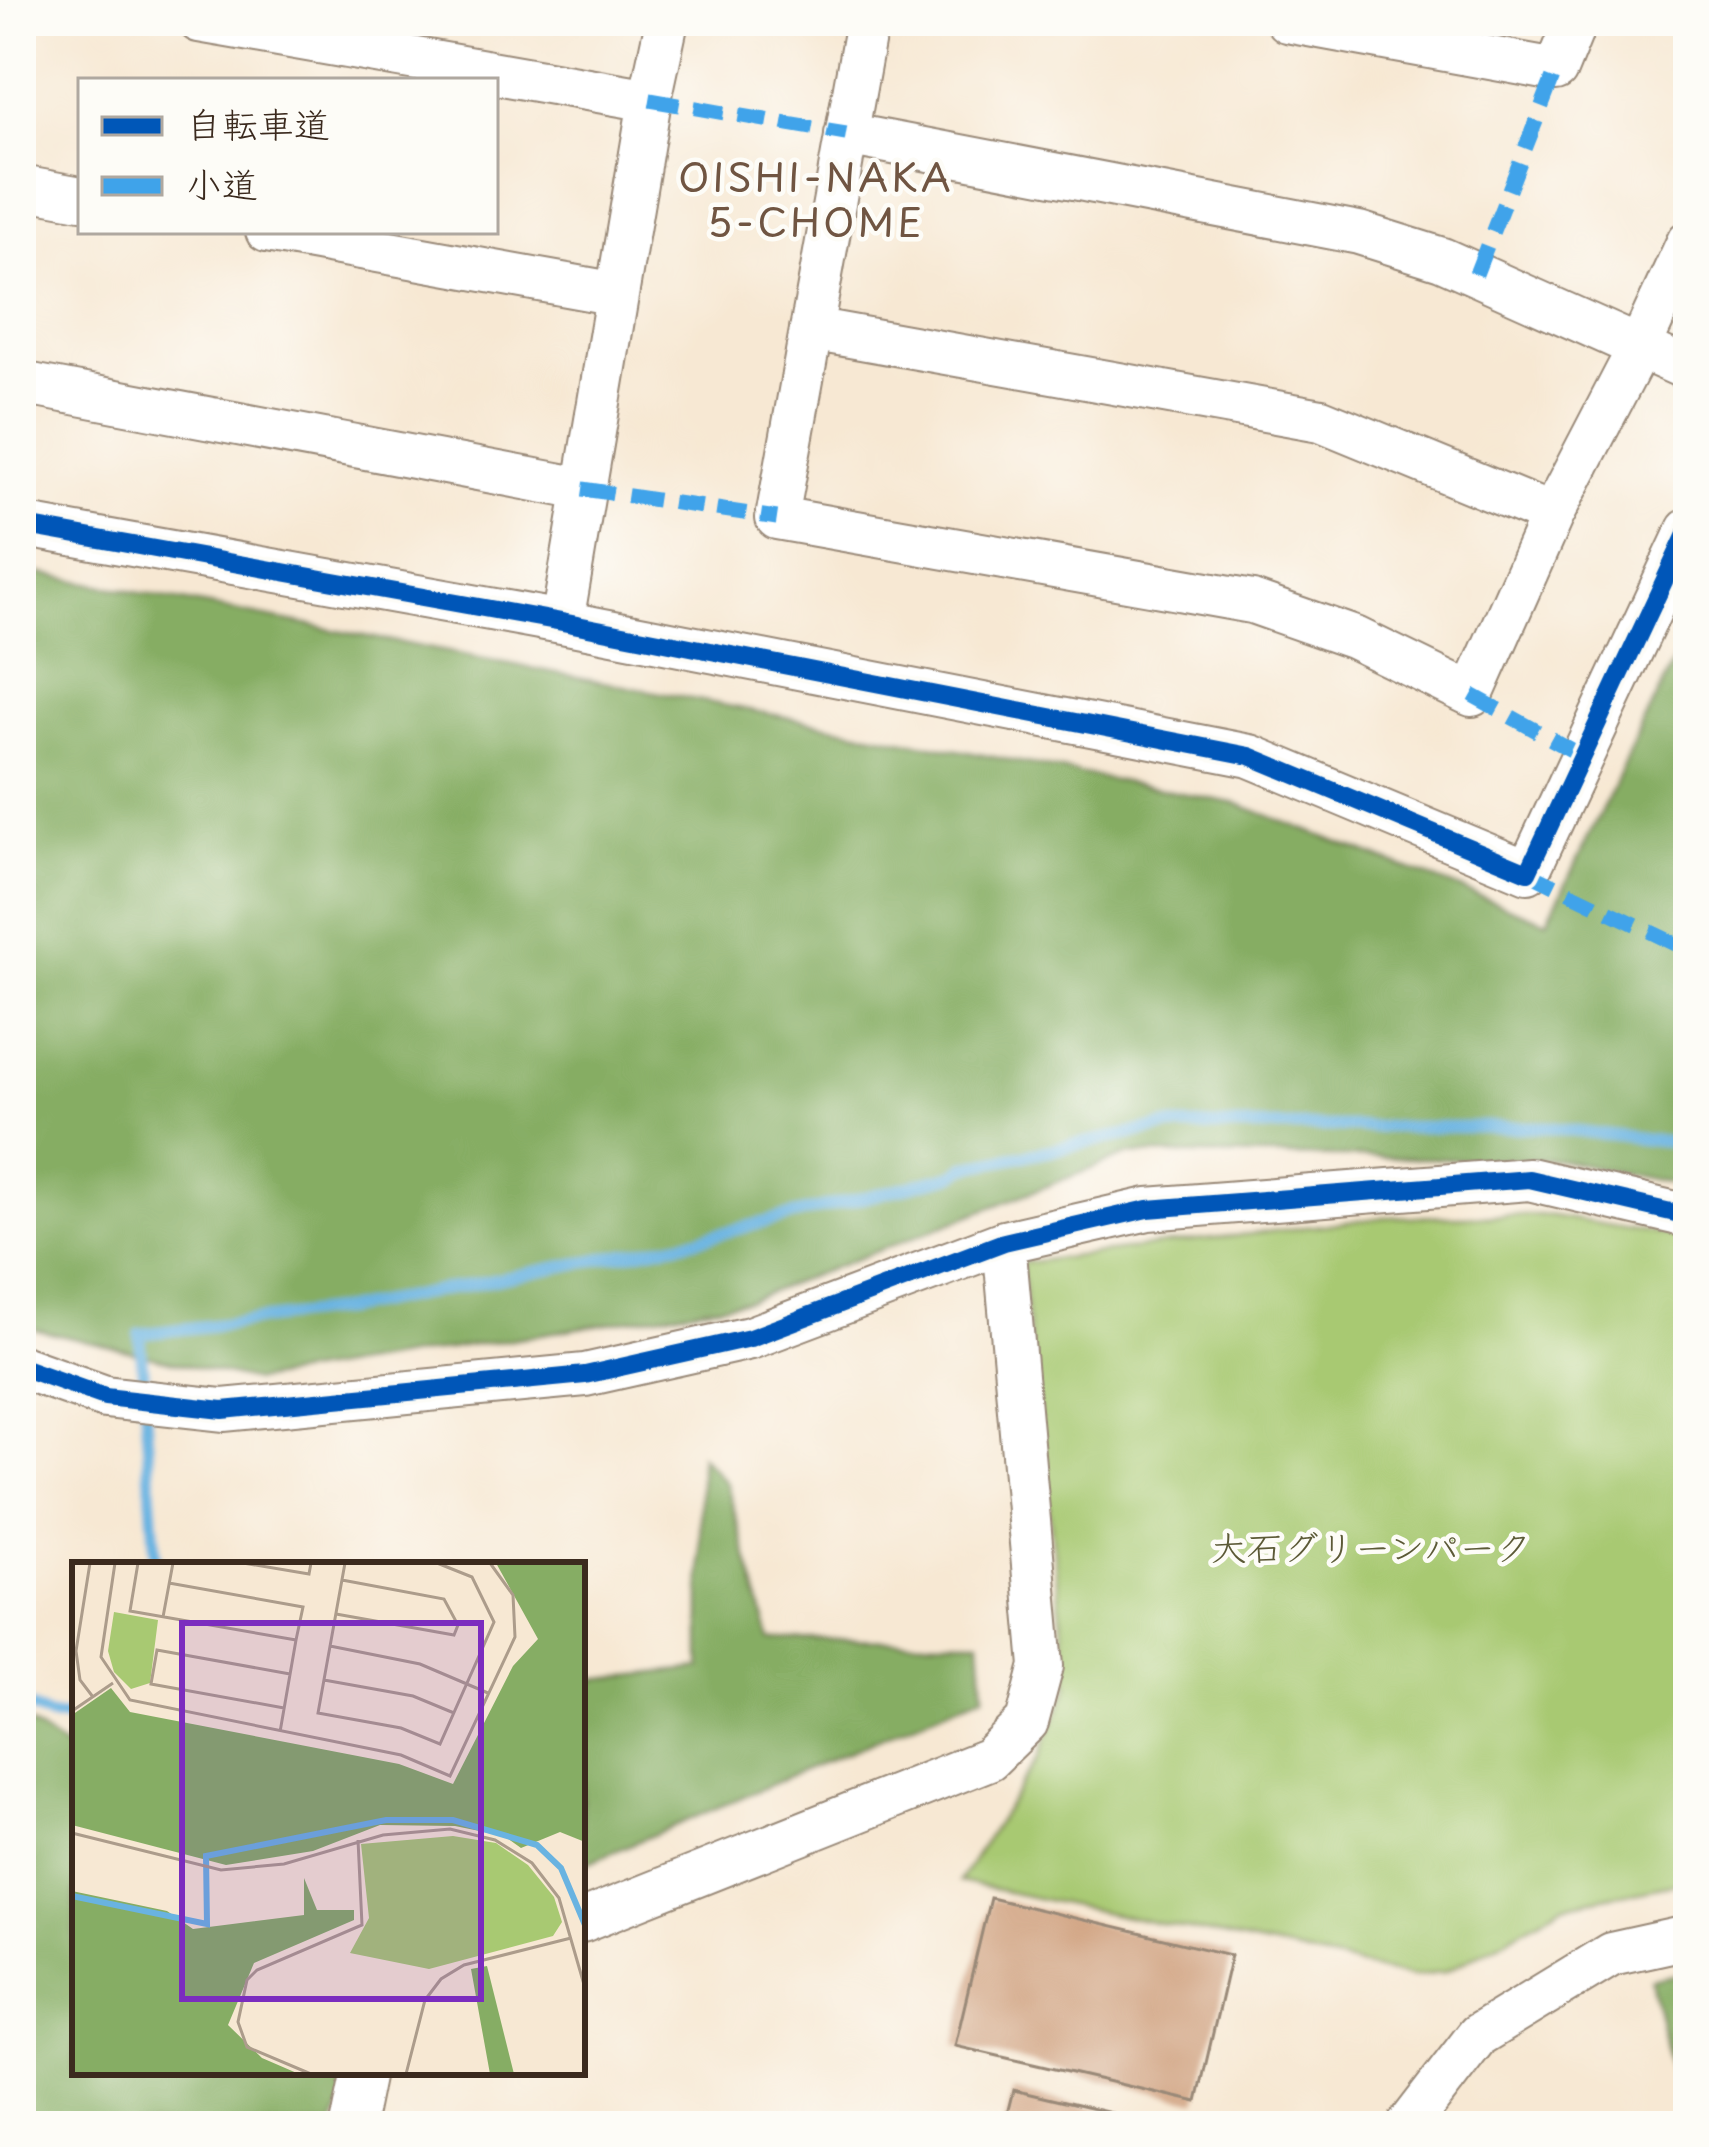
<svg xmlns="http://www.w3.org/2000/svg" width="1709" height="2147" viewBox="0 0 1709 2147" font-family="'Playpen Sans','Klee One',sans-serif">
<rect width="100%" height="100%" fill="#fdfcf7"/>
<filter id="ink" filterUnits="userSpaceOnUse"><feTurbulence type="fractalNoise" baseFrequency=".00833" numOctaves="2"/><feDisplacementMap in="SourceGraphic" scale="24" xChannelSelector="R" yChannelSelector="G"/><feConvolveMatrix kernelMatrix="1 2 1 2 8 2 1 2 1" color-interpolation-filters="sRGB"/></filter>
<filter id="wash" filterUnits="userSpaceOnUse"><feTurbulence type="fractalNoise" baseFrequency=".004" numOctaves="4" result="noise"/><feDisplacementMap in="SourceGraphic" scale="48" xChannelSelector="R" yChannelSelector="G"/><feGaussianBlur stdDeviation="2.7" result="paint"/><feColorMatrix in="noise" values="0 0 0 0 0 0 0 0 0 0 0 0 0 0 0 0 0 1.4 0 .05"/><feComposite in="paint" operator="in"/></filter>
<g filter="url(#wash)">
<rect width="100%" height="100%" fill="#f7e8d3"/>
<!-- green -->
<path fill="#a8c972" stroke="#727a48" stroke-width="3" d="M1547 1215 1688 1239V1880L1564 1905 1447 1971 1411 1976 959 1882 1039 1757 1069 1686 1021 1263 1386 1217Z"/>
<!-- forest -->
<path fill="#86ad64" stroke="#606c41" stroke-width="3" d="M21 570 1238 804 1547 922 1688 632V1187L1559 1160 1130 1154 749 1300 255 1381 21 1326Z
M700 1456 726 1482 770 1639 980 1640 984 1694 582 1865V1681L701 1668Z
M21 1718 65 1749 75 1748V2072H356L333 2126H21Z
M1688 1971V2126H1684L1650 1979Z"/>
<g fill="none" stroke-linecap="round" stroke-linejoin="round">
<!-- stream -->
<path stroke="#69b3e1" stroke-width="12" d="M156 1565 140 1334 343 1310 690 1241 954 1175 965 1167 1166 1127H1546L1688 1145
M21 1702 50 1717H75"/>
</g>
<g id="blocks">
<!-- building -->
<path fill="#d2a584" d="M990 1898 1231 1955 1197 2102 955 2046Z
M1013 2090 1158 2124V2126H1004Z"/>
</g>
</g>
<g filter="url(#ink)">
<use href="#blocks" fill-opacity="0" stroke="#998978" stroke-width="3"/>
<g fill="none" stroke-linecap="round" stroke-linejoin="round">
<!-- minor casing -->
<g stroke="#998978" stroke-width="46">
<path id="minor" d="M199 21 650 100 562 622
M867 21 777 518 1252 602 1355 638 1472 695 1552 515 1640 346 1688 242
M1287 21 1556 70 1576 21
M650 100 667 21
M846 134 1359 233 1442 259 1688 369
M21 187 81 198
M267 231 617 294
M811 329 1321 420 1552 515
M21 383 583 489
M21 525 562 622 1250 756 1528 872 1688 530
M21 1367 105 1397 223 1410 585 1375 750 1338 1004 1242 1148 1209 1529 1179 1688 1216
M582 1921 989 1759 1027 1722 1042 1666 1004 1242
M352 2126 363 2072
M1408 2126 1478 2035 1611 1954 1688 1937"/>
</g>
<!-- minor -->
<use href="#minor" stroke="#fff" stroke-width="42"/>
<!-- quiet -->
<path stroke="#3fa3ea" stroke-width="15" stroke-dasharray="30 15" stroke-linecap="butt" d="M650 100 846 134
M1476 274 1556 70
M583 489 777 518
M1472 695 1582 756
M1528 872 1688 950"/>
<!-- cycleway casing -->
<g stroke="#fdfcf7" stroke-width="26">
<path id="cycleway" d="M21 525 562 622 1250 756 1528 872 1688 530
M21 1367 105 1397 223 1410 585 1375 750 1338 1004 1242 1148 1209 1529 1179 1688 1216"/>
</g>
<!-- cycleway -->
<use href="#cycleway" stroke="#0057b8" stroke-width="18"/>
</g>
</g>
<g text-anchor="middle" stroke-width="9" stroke-linejoin="round" paint-order="stroke">
<!-- park labels -->
<g font-size="36" fill="#5c5a37" stroke="#fdfcf7">
<text x="1371" y="1561">大石グリーンパーク</text>
</g>
<!-- neighbourhood labels -->
<g font-size="39" letter-spacing="3" fill="#705542" stroke="#fdfcf7">
<text x="816" y="192">OISHI-NAKA<tspan x="816" dy="45">5-CHOME</tspan></text>
</g>
</g>
<!-- overview -->
<g transform="translate(72 1562)">
<rect width="513" height="513" fill="#f7e8d3"/>
<path d="M42 50 86 58 78 121 59 127 42 110 36 89ZM381 274 424 281 456 303 482 335 490 360 481 374 357 407 278 391 297 356 289 282Z" fill="#a8c972"/>
<path d="M424 1H513V280L488 270 449 286 432 274 383 264 308 263 241 289 154 303 0 263V153L39 126 58 150 327 202 381 222 441 104 466 77ZM232 316 245 348H282V358L182 401 156 463 190 496 227 512H0V329L95 349 121 367 232 353ZM415 404 442 512H418L399 407Z" fill="#86ad64"/>
<path fill="none" stroke="#69b3e1" stroke-width="6" d="M0 334 135 362 134 294 314 258H381L465 283 489 306 513 363"/>
<path fill="none" stroke="#ac9c8b" stroke-width="3" d="M18 1 4 89 8 118 21 135M43 1 29 95 58 138 329 193 378 214 443 75 441 33 418 1M66 1 58 49 224 78 208 170M171 1 237 12 239 1M273 1 246 151 329 166 368 182 422 60 400 15 365 1M97 21 231 45 224 78M264 52 382 73 386 63 372 37 270 18M91 55 101 1M258 84 348 102 416 131M252 118 341 134 382 151M212 146 79 122 85 88 218 112M0 149 41 121M0 271 149 308 212 302 311 273 378 267 423 278 460 301 487 336 513 426M239 512 175 485 166 460 175 418 185 408 290 363 286 278M334 512 353 438 369 417 392 403 499 376"/>
<path fill="#7b2cbf" fill-opacity="0.15" stroke="#7b2cbf" stroke-width="6" d="M110 61H409V437H110Z"/>
<rect width="513" height="513" fill="none" stroke="#3b2a1e" stroke-width="6"/>
</g>
<!-- margin -->
<rect width="1709" height="2147" fill="none" stroke="#fdfcf7" stroke-width="72"/>
<!-- legend -->
<rect x="78" y="78" width="420" height="156" fill="#fdfcf7" stroke="#afa8a0" stroke-width="3"/>
<rect x="102" y="117" width="60" height="18" fill="#0057b8" stroke="#afa8a0" stroke-width="3"/>
<text x="186" y="138" font-size="36" fill="#3b2a1e">自転車道</text>
<rect x="102" y="177" width="60" height="18" fill="#3fa3ea" stroke="#afa8a0" stroke-width="3"/>
<text x="186" y="198" font-size="36" fill="#3b2a1e">小道</text>
</svg>
